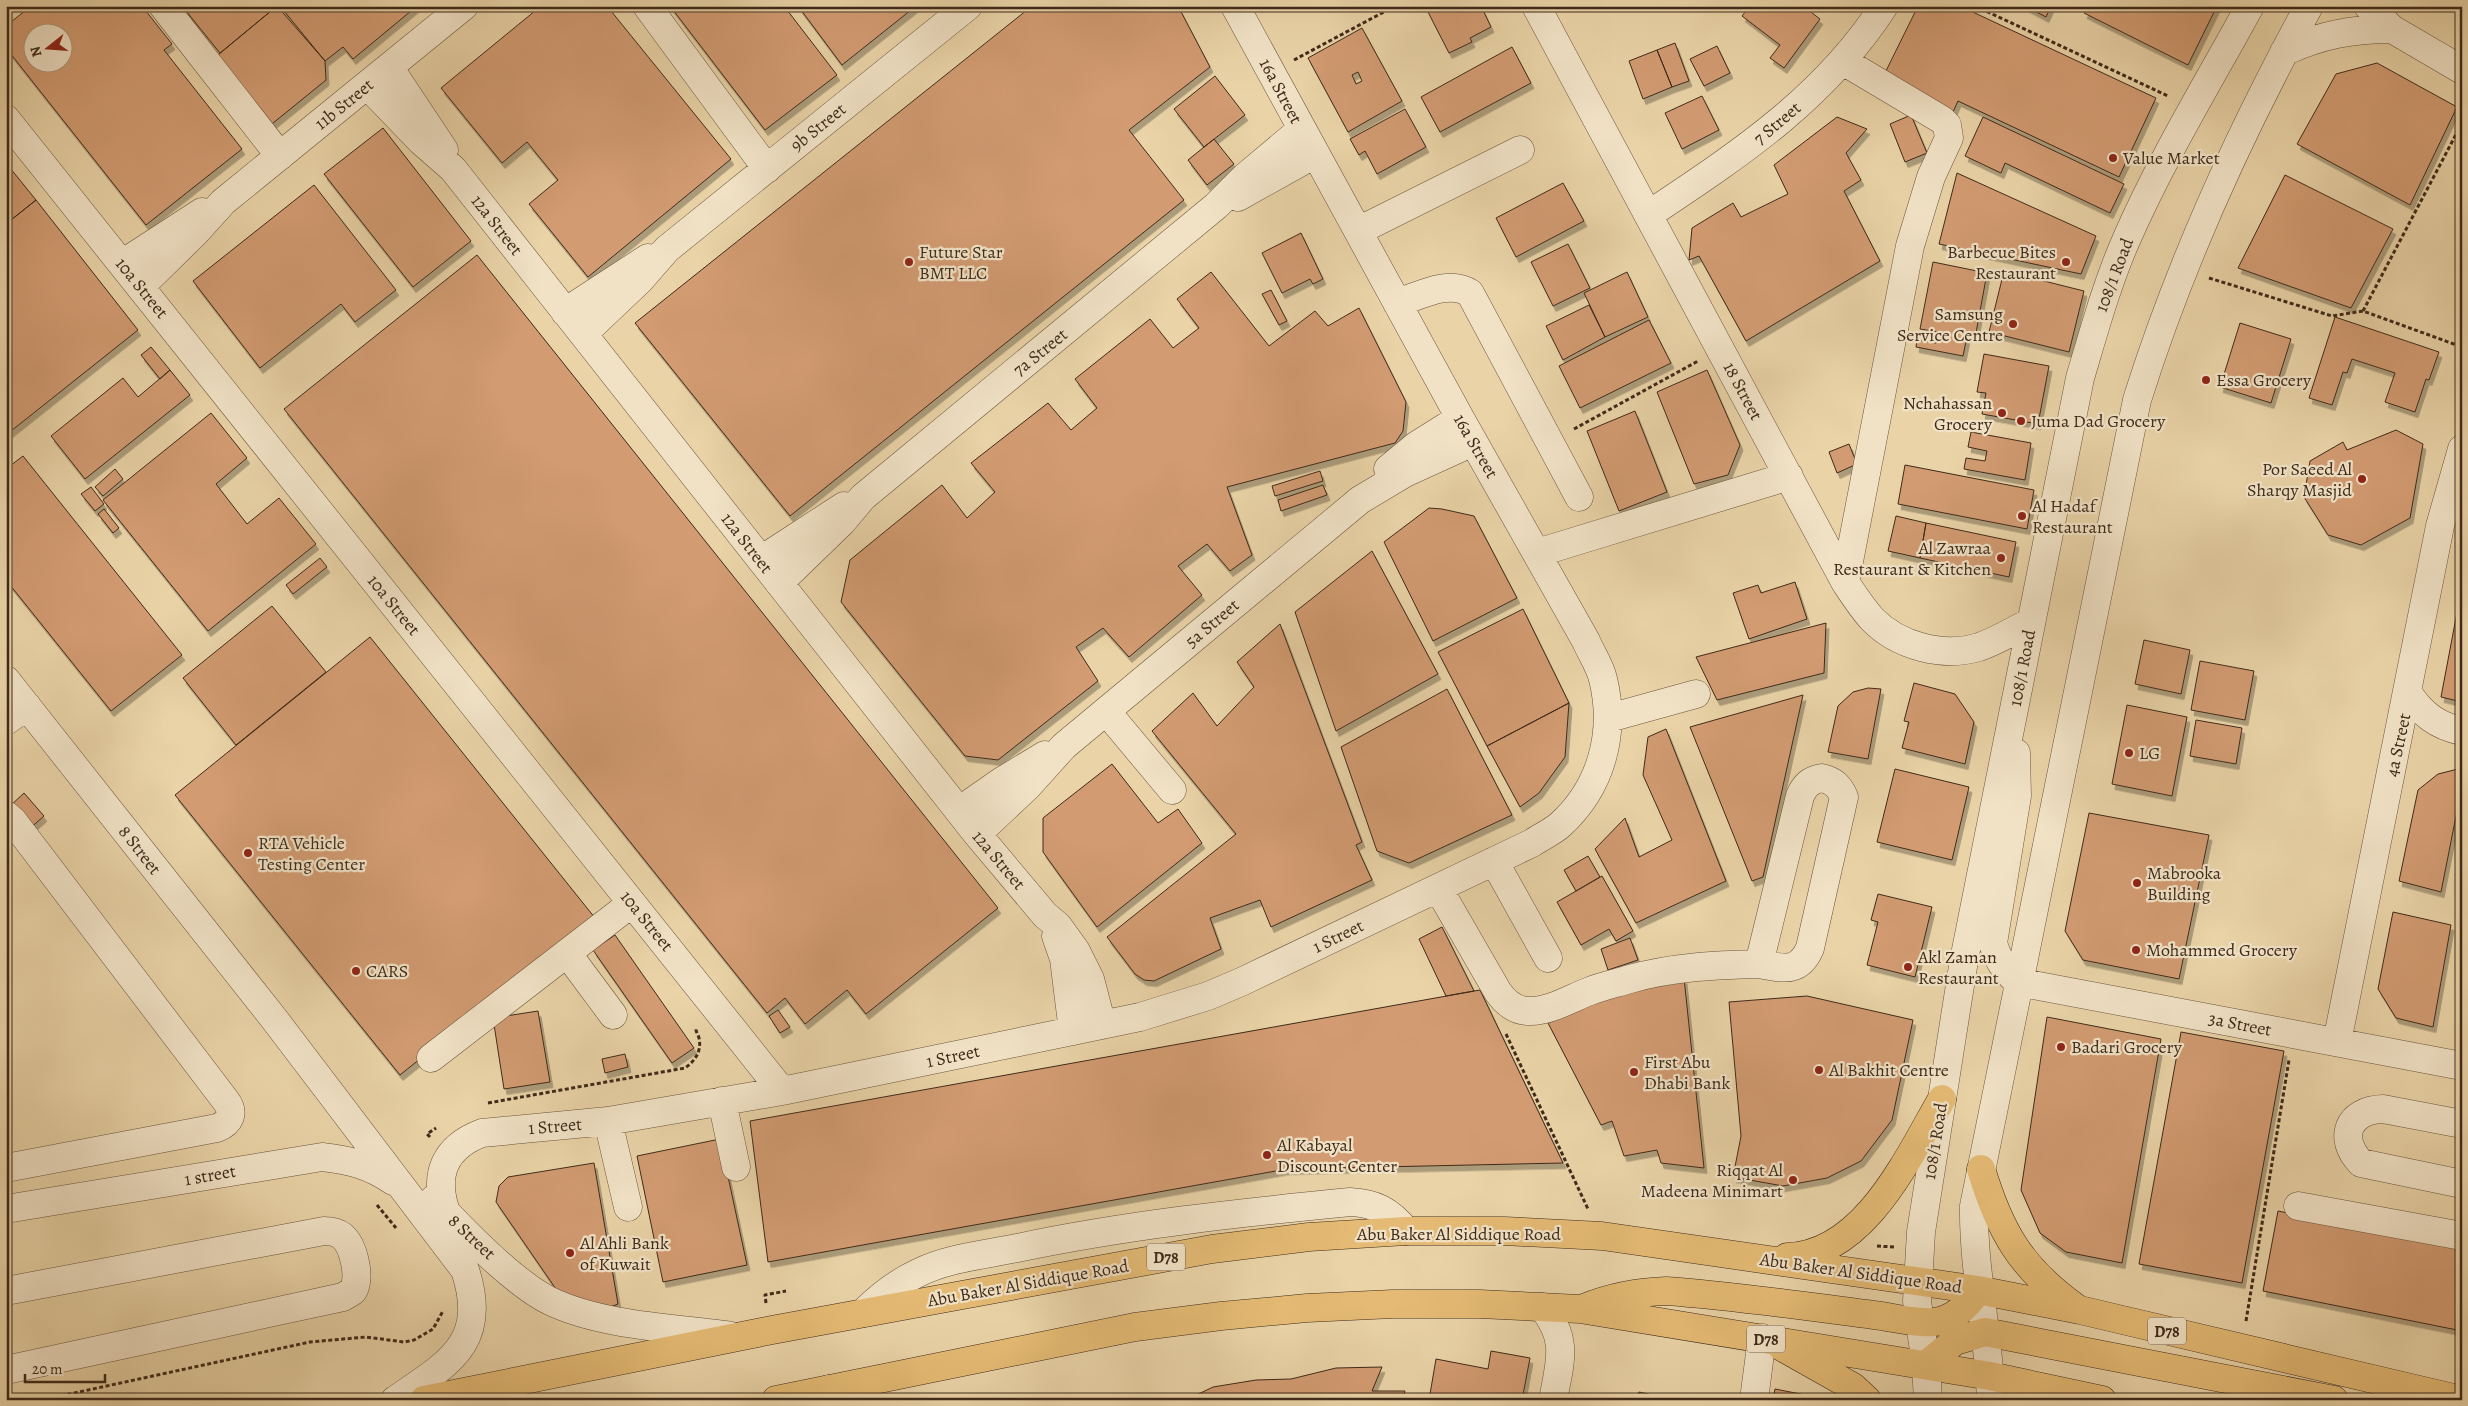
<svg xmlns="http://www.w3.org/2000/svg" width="2468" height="1406" viewBox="0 0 2468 1406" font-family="Alegreya,serif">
<defs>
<filter id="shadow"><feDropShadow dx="3" dy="5.5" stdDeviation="0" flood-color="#0004"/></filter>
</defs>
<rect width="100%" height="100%" fill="#e9d3a7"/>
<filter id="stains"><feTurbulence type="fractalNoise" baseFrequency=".004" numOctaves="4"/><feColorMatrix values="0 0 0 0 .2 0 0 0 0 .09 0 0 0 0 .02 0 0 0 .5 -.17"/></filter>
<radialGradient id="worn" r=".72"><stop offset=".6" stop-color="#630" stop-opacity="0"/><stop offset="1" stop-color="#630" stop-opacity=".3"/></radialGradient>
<!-- building -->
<path fill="#d29b72" stroke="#3f2a1a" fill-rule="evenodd" filter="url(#shadow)" d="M31 6H142L172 44 164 50 242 149 146 225 6 48V26ZM32 32H62V62H32Z
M182 6H277L220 53Z
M277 6 325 61 326 80 267 128 212 60Z
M280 6H417L353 59 343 47 325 61Z
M541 6H607L731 159 588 277 529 204 558 180 527 142 502 163 441 88Z
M670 6H784L837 75 765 130Z
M798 6H916L842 65Z
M1032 6H1178L1210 67 1129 130 1184 200 790 516 635 323Z
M1473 6 1476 11 1482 8 1491 27 1470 38 1472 42 1449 53 1428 12 1439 6Z
M1750 6H1803L1820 19 1784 68 1770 58 1780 45 1742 16Z
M1918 6H1960L2156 98 2119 177 1958 101 1953 112 1883 77Z
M2025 6H2051L2046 17Z
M2088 6H2217L2188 65 2084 13Z
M1362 28 1402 101 1348 132 1308 58ZM1358 72 1362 81 1356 84 1352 75Z
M1675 43 1689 81 1672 87 1657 50Z
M1717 46 1730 73 1704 86 1690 59Z
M1512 47 1531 83 1440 132 1421 97Z
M1657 50 1672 87 1643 99 1629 61Z
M2377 63 2457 107 2410 205 2297 144 2336 74Z
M1215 76 1245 115 1204 147 1174 109Z
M1702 96 1719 130 1682 149 1665 113Z
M1405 109 1426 147 1377 174 1365 151 1359 155 1350 139Z
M1911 115 1927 153 1905 162 1890 124Z
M1837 117 1867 129 1846 153 1861 180 1844 191 1880 261 1746 341 1699 256 1689 260 1692 228 1733 203 1741 217 1788 194 1774 165Z
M1983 117 2124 184 2110 213 2005 163 2001 173 1965 156Z
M383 128 471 241 413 287 324 174Z
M1214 139 1234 164 1207 185 1188 160Z
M6 163 36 200 6 224Z
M1957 173 2096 236 2081 274 1939 244Z
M2285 175 2393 229 2351 308 2238 268Z
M1563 183 1584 221 1516 257 1496 218Z
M314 185 396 290 355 322 341 304 260 368 193 281Z
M36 200 138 330 6 435V224Z
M1301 233 1323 279 1313 284 1310 279 1282 293 1262 253Z
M1568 244 1590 288 1553 306 1531 262Z
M477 255 998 908 866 1014 847 990 805 1024 785 998 767 1013 284 409Z
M1933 262 1987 273 1976 333 1968 332 1963 356 1916 347 1917 340 1936 343 1938 332 1920 329Z
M2004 271 2084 291 2069 352 1989 332Z
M1211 272 1269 346 1315 311 1328 326 1359 308 1406 402 1403 431 1395 443 1227 487 1252 555 1230 571 1207 544 1178 566 1202 595 1129 657 1103 628 1076 647 1098 681 998 760 965 756 841 602 850 560 942 485 967 518 995 492 971 463 1048 403 1071 430 1097 408 1075 379 1150 319 1173 348 1199 328 1177 299Z
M1627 272 1648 317 1605 337 1584 293Z
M1271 290 1287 321 1279 325 1262 294Z
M1589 305 1605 337 1563 360 1546 326Z
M2335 317 2439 352 2429 380 2426 379 2415 412 2385 402 2395 373 2352 359 2347 373 2343 372 2332 405 2309 398Z
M1649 320 1671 363 1580 408 1559 366Z
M2240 323 2291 339 2271 403 2220 387Z
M151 347 170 370 160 379 141 355Z
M1984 354 2049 366 2038 424 1982 414 1986 393 1977 392Z
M170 370 190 395 85 479 51 436 123 378 138 397Z
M1707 370 1740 445 1728 475 1694 484 1657 392Z
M1635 411 1667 492 1619 511 1587 431Z
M211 413 247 458 216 484 247 524 279 498 316 544 208 631 103 500Z
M2396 430 2423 444 2410 518 2361 545 2328 535 2304 497 2310 461 2343 442 2347 450Z
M1971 432 2031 443 2025 480 1964 469 1966 458 1985 461 1987 451 1968 447Z
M1849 444 1857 464 1837 473 1829 452Z
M23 456 182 655 111 711 6 580V469Z
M1905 465 2034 490 2027 529 1898 504Z
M115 469 123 479 103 496 95 487Z
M1320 471 1323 481 1275 496 1272 486Z
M1323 485 1327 495 1281 511 1278 500Z
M91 487 104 504 95 511 81 494Z
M1429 508 1442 509 1474 516 1517 598 1433 641 1384 542Z
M104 509 119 528 113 533 98 514Z
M1896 516 1926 523 1920 558 1888 551Z
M1926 523 2016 542 2009 577 1920 558Z
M1372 551 1438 674 1336 731 1295 612Z
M320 558 327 567 293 594 286 585Z
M1795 582 1807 619 1749 639 1733 593 1758 585 1761 593Z
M2462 586V702L2441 697Z
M272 606 326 672 236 745 183 678Z
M1523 609 1569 703 1487 746 1438 652Z
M1826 623 1824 673 1717 700 1696 657Z
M1280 624 1362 842 1356 845 1372 880 1271 927 1260 900 1210 918 1221 949 1154 981 1144 980 1135 974 1107 937 1236 834 1152 731 1193 693 1217 726 1254 687 1237 662Z
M370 637 595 918 400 1075 175 795Z
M2144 640 2190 650 2181 694 2135 684Z
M2200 661 2254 671 2245 720 2191 710Z
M1914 683 1955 694 1974 722 1965 764 1902 748 1909 722 1904 721Z
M1868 688 1881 689 1868 759 1828 752 1838 706 1853 692Z
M1447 689 1512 815 1409 863 1377 851 1341 747Z
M1803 695 1763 877 1752 881 1690 727Z
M1569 703 1565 757 1539 793 1520 807 1487 746Z
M2127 705 2187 717 2172 796 2112 784Z
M2196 720 2242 728 2236 764 2190 756Z
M1666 729 1726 881 1636 923 1595 849 1625 818 1639 857 1672 840 1643 775 1648 737Z
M1112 764 1158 823 1178 809 1202 843 1097 927 1043 852V818Z
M2462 768V786L2441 892 2399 881 2418 790 2438 774Z
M1895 769 1969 787 1952 860 1877 842Z
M24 793 44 816 28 830 9 807Z
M2089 813 2209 835 2179 979 2083 960 2065 931Z
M1588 856 1600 877 1576 891 1564 870Z
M1602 876 1633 931 1616 941 1609 929 1581 945 1557 902Z
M1878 894 1932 907 1915 977 1867 965 1878 922 1871 920Z
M2393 912 2451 925 2433 1027 2396 1018 2378 989Z
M1442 927 1474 991 1446 996 1419 939Z
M615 935 694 1048 672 1063 593 950Z
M1630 938 1638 960 1608 970 1601 949Z
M1684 978 1704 1168 1661 1163 1657 1150 1624 1156 1612 1121 1601 1125 1548 1023 1635 986Z
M1480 990 1563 1163 1287 1169 768 1262 750 1121Z
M1807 996 1913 1020 1892 1120 1861 1161 1827 1178 1783 1186 1733 1177 1741 1136 1729 1002Z
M778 1010 790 1027 780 1033 769 1016Z
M538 1011 550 1082 504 1089 493 1018Z
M2047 1017 2161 1039 2122 1263 2066 1252 2040 1233 2021 1190Z
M2181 1032 2284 1051 2242 1283 2139 1264Z
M625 1054 628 1067 605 1073 602 1059Z
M720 1139 747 1265 663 1282 637 1156Z
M594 1163 618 1304 592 1314 569 1308 496 1202 499 1186 508 1177Z
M2278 1211 2462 1248V1331L2263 1291Z
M1491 1351 1530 1358 1522 1400H1429L1436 1359 1488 1369Z
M1382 1367 1372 1391H1405L1403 1400H1186L1213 1387 1256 1380 1291 1379 1336 1368Z
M1775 1389 1831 1400H1773Z
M1639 1392 1674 1400H1637Z"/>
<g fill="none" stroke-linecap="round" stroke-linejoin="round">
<!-- minor casing -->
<g stroke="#6a543d" stroke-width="29">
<path id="minor" d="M163 6 280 156
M647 6 767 169
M1536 6 1845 582C1853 594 1862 608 1872 619 1898 646 1943 658 1979 647 1997 641 2014 630 2031 622
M2368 6 2392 29 2462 70
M2284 52C2320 35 2352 29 2392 29
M1843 61 1942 120 1947 125 1949 138 1931 177 1910 246 1845 582
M389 67 444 150
M367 85 421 141 453 169 977 834 1045 915 1058 926 1076 951 1090 979 1102 1025
M6 119 782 1091
M1238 197 1315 154
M1648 215C1738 155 1824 99 1884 6
M1358 231 1520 150
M122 264 202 212
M140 287 195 233 223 202 464 6
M1397 303C1419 296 1449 279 1470 293L1579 497
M565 312 648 258
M583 334 640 280 667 249 968 6
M1388 469 1417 445 1460 418
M1537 553 1789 476
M761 560 844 506
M779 583 842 522 863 497 1216 206 1246 176 1302 129
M6 680 275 1020 465 1270C489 1343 449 1363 395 1400
M2408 693C2422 714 2437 726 2462 731
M1106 711 1172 790
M1609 718 1696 694
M6 721 27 706
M2016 753 2017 796 1993 943C1998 960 2004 970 2018 982L2462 1066
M1822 778C1834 781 1839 786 1844 797L1810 948C1799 974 1782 968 1759 964L1800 796C1805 785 1810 780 1822 778Z
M959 811 1002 781 1045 755
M6 815 13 821 226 1101C235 1113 230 1123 217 1128L6 1168
M977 834 1027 787 1064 746 1360 500 1405 473 1473 442
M1494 861 1548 958
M1438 888 1498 992C1505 1002 1515 1011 1529 1011 1549 1012 1571 998 1590 991 1603 986 1617 983 1630 979 1672 967 1716 965 1759 964
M1056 936 1064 959 1073 1031
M567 953 613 1015
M2337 1042 2440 526 2462 449
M431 1058 632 903
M722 1101 736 1167
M608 1121 628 1207
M2462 1124 2383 1109C2348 1110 2337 1138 2361 1163L2462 1184
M434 1199C462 1230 514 1283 550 1301 602 1326 675 1328 732 1336
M2298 1206 2462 1236
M6 1209 322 1157C349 1160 370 1165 393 1181
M446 1212C433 1174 445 1147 482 1133L608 1121 782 1091 1140 1017 1208 996 1241 982 1532 843C1541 837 1552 832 1560 825 1602 787 1616 732 1603 679 1600 666 1591 653 1586 641L1460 418 1235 6
M6 1291 324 1231C331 1231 337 1232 342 1236 354 1246 361 1278 353 1291L343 1297 6 1370
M1542 1307C1569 1339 1560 1362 1553 1400
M863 1313C880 1296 896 1283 918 1273 948 1258 984 1255 1017 1248 1126 1225 1238 1213 1350 1202 1375 1203 1390 1211 1406 1231
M829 1389 867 1400
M1754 1400 1762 1338
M1928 1400 1926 1365 1917 1301 1921 1232 1964 960 2080 378C2094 331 2107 283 2127 238 2162 158 2208 83 2250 6
M1991 1400C1989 1335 1973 1271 1974 1206L2137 400C2180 263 2240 132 2309 6"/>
</g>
<!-- major casing -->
<g stroke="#3f2a1a" stroke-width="29">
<path id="major" d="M1981 1169C2000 1232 2021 1268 2075 1307
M1787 1257C1865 1255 1908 1157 1942 1099
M1584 1308C1611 1297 1637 1292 1666 1291 1735 1296 1805 1306 1874 1315 1893 1317 1914 1324 1934 1322 1954 1320 1968 1305 1978 1290
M1782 1347 1853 1387 1867 1400
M1926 1365 1955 1341 1985 1332 2334 1400
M424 1400 772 1330 1212 1249 1309 1237 1406 1231H1504L1602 1236 1978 1290 2080 1310 2462 1400
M776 1400 1135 1327 1221 1316 1307 1308 1393 1304H1480L1580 1309 1990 1376 2102 1400"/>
</g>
<!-- path -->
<path stroke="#3f2a1a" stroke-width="3" stroke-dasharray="4 2.5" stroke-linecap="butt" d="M1975 6 2168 96
M1294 60 1395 6
M2209 278 2332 316 2363 311 2462 347
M2363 311 2462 123
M1574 429 1698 361
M1506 1034 1588 1209
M488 1103 685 1068C695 1061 702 1051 699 1038 698 1034 695 1031 696 1027
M430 1137 427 1134 436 1128
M377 1205 396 1228
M1877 1246 1894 1247
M766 1303 765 1295 786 1291
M2246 1321 2289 1060
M42 1400 310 1342 366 1337 404 1342 414 1340 433 1329 443 1311"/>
<!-- minor -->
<use href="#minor" stroke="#f1e2c6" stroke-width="28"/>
<!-- major -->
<use href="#major" stroke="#e4ba74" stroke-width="28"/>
</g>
<!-- markers -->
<g fill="#8f2418" stroke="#f1e2c6" stroke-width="2">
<circle cx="2113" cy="158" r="5"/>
<circle cx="909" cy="262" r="5"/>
<circle cx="2066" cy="262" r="5"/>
<circle cx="2013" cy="324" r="5"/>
<circle cx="2206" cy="380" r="5"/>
<circle cx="2002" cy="413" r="5"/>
<circle cx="2021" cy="421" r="5"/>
<circle cx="2362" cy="479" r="5"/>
<circle cx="2022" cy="516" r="5"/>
<circle cx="2001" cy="558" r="5"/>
<circle cx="2129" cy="753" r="5"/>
<circle cx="248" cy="853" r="5"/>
<circle cx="2137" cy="883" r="5"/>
<circle cx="2136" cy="950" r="5"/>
<circle cx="1908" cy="967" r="5"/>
<circle cx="356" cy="971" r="5"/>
<circle cx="2061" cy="1047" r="5"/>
<circle cx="1819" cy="1070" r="5"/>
<circle cx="1634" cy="1072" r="5"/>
<circle cx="1267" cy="1155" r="5"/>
<circle cx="1793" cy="1180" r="5"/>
<circle cx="570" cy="1253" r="5"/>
</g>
<g text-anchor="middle" stroke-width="4.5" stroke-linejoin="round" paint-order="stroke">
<!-- shield labels -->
<g fill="#f1e2c6" stroke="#74614e" stroke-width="1">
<rect x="1147" y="1243.5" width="38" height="27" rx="4"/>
<rect x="2148" y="1317.5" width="38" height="27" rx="4"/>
<rect x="1747" y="1325.5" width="38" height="27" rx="4"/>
</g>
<g font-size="16" font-weight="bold" fill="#3f2a1a">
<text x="1166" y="1263">D78</text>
<text x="2167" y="1337">D78</text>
<text x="1766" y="1345">D78</text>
</g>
<!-- street labels -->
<g font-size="18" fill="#3f2a1a" stroke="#f1e2c6">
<text transform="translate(1281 91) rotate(62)" y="6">16a Street</text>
<text transform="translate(344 104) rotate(-39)" y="6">11b Street</text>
<text transform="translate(1777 123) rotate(-40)" y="6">7 Street</text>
<text transform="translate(818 127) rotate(-39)" y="6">9b Street</text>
<text transform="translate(497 225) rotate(52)" y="6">12a Street</text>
<text transform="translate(2114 275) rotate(-69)" y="6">108/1 Road</text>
<text transform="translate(142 288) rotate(51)" y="6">10a Street</text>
<text transform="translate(1040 352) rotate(-39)" y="6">7a Street</text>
<text transform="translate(1743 391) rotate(62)" y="6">18 Street</text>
<text transform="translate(1476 446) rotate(60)" y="6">16a Street</text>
<text transform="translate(747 543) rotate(52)" y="6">12a Street</text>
<text transform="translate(394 605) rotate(51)" y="6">10a Street</text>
<text transform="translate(1212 623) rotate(-40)" y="6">5a Street</text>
<text transform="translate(2022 668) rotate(-79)" y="6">108/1 Road</text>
<text transform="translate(2398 745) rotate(-78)" y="6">4a Street</text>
<text transform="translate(140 850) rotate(52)" y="6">8 Street</text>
<text transform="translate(999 860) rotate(50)" y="6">12a Street</text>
<text transform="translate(647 921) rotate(51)" y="6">10a Street</text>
<text transform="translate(1338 936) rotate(-26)" y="6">1 Street</text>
<text transform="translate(2240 1024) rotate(11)" y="6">3a Street</text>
<text transform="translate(953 1056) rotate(-12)" y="6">1 Street</text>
<text transform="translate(555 1126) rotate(-5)" y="6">1 Street</text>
<text transform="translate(1935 1141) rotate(-81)" y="6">108/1 Road</text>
<text transform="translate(210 1175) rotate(-10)" y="6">1 street</text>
<text x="1459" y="1240">Abu Baker Al Siddique Road</text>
<text transform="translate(472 1237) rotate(43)" y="6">8 Street</text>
<text transform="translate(1861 1273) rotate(8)" y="6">Abu Baker Al Siddique Road</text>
<text transform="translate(1028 1283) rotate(-10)" y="6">Abu Baker Al Siddique Road</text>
</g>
<!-- poi labels -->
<g font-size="18" fill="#3f2a1a" stroke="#f1e2c6" text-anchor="start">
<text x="2123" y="164">Value Market</text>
<text x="919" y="258">Future Star<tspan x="919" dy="21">BMT LLC</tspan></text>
<text x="2056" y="258" text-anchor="end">Barbecue Bites<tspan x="2056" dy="21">Restaurant</tspan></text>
<text x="2003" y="320" text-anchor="end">Samsung<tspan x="2003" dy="21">Service Centre</tspan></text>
<text x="2216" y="386">Essa Grocery</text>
<text x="1992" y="409" text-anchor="end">Nchahassan<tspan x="1992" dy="21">Grocery</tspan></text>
<text x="2031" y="427">Juma Dad Grocery</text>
<text x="2352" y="475" text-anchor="end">Por Saeed Al<tspan x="2352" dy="21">Sharqy Masjid</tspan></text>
<text x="2032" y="512">Al Hadaf<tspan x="2032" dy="21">Restaurant</tspan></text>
<text x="1991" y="554" text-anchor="end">Al Zawraa<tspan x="1991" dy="21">Restaurant &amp; Kitchen</tspan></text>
<text x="2139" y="759">LG</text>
<text x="258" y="849">RTA Vehicle<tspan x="258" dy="21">Testing Center</tspan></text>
<text x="2147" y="879">Mabrooka<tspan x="2147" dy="21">Building</tspan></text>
<text x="2146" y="956">Mohammed Grocery</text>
<text x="1918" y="963">Akl Zaman<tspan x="1918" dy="21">Restaurant</tspan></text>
<text x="366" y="977">CARS</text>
<text x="2071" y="1053">Badari Grocery</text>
<text x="1644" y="1068">First Abu<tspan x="1644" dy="21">Dhabi Bank</tspan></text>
<text x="1829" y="1076">Al Bakhit Centre</text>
<text x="1277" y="1151">Al Kabayal<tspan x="1277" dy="21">Discount Center</tspan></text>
<text x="1783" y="1176" text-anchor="end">Riqqat Al<tspan x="1783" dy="21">Madeena Minimart</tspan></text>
<text x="580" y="1249">Al Ahli Bank<tspan x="580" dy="21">of Kuwait</tspan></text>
</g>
</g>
<!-- margin -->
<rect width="2468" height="1406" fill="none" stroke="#e9d3a7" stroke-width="25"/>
<rect x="8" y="8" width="2453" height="1391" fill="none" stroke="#3f2a1a" stroke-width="2.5"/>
<rect x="12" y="12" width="2443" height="1381" fill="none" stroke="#3f2a1a"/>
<!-- north arrow -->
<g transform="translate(48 48) rotate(253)"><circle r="24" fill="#f1e2c6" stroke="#aa9881"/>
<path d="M0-4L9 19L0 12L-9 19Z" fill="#8f2418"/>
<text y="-8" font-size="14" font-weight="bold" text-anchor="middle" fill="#3f2a1a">N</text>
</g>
<!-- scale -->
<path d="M25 1374v8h80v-8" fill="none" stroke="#3f2a1a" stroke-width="2.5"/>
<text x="32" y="1374" font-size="15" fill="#3f2a1a" stroke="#f1e2c6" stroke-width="4" paint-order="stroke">20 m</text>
<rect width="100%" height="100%" filter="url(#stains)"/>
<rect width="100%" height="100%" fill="url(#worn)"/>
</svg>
